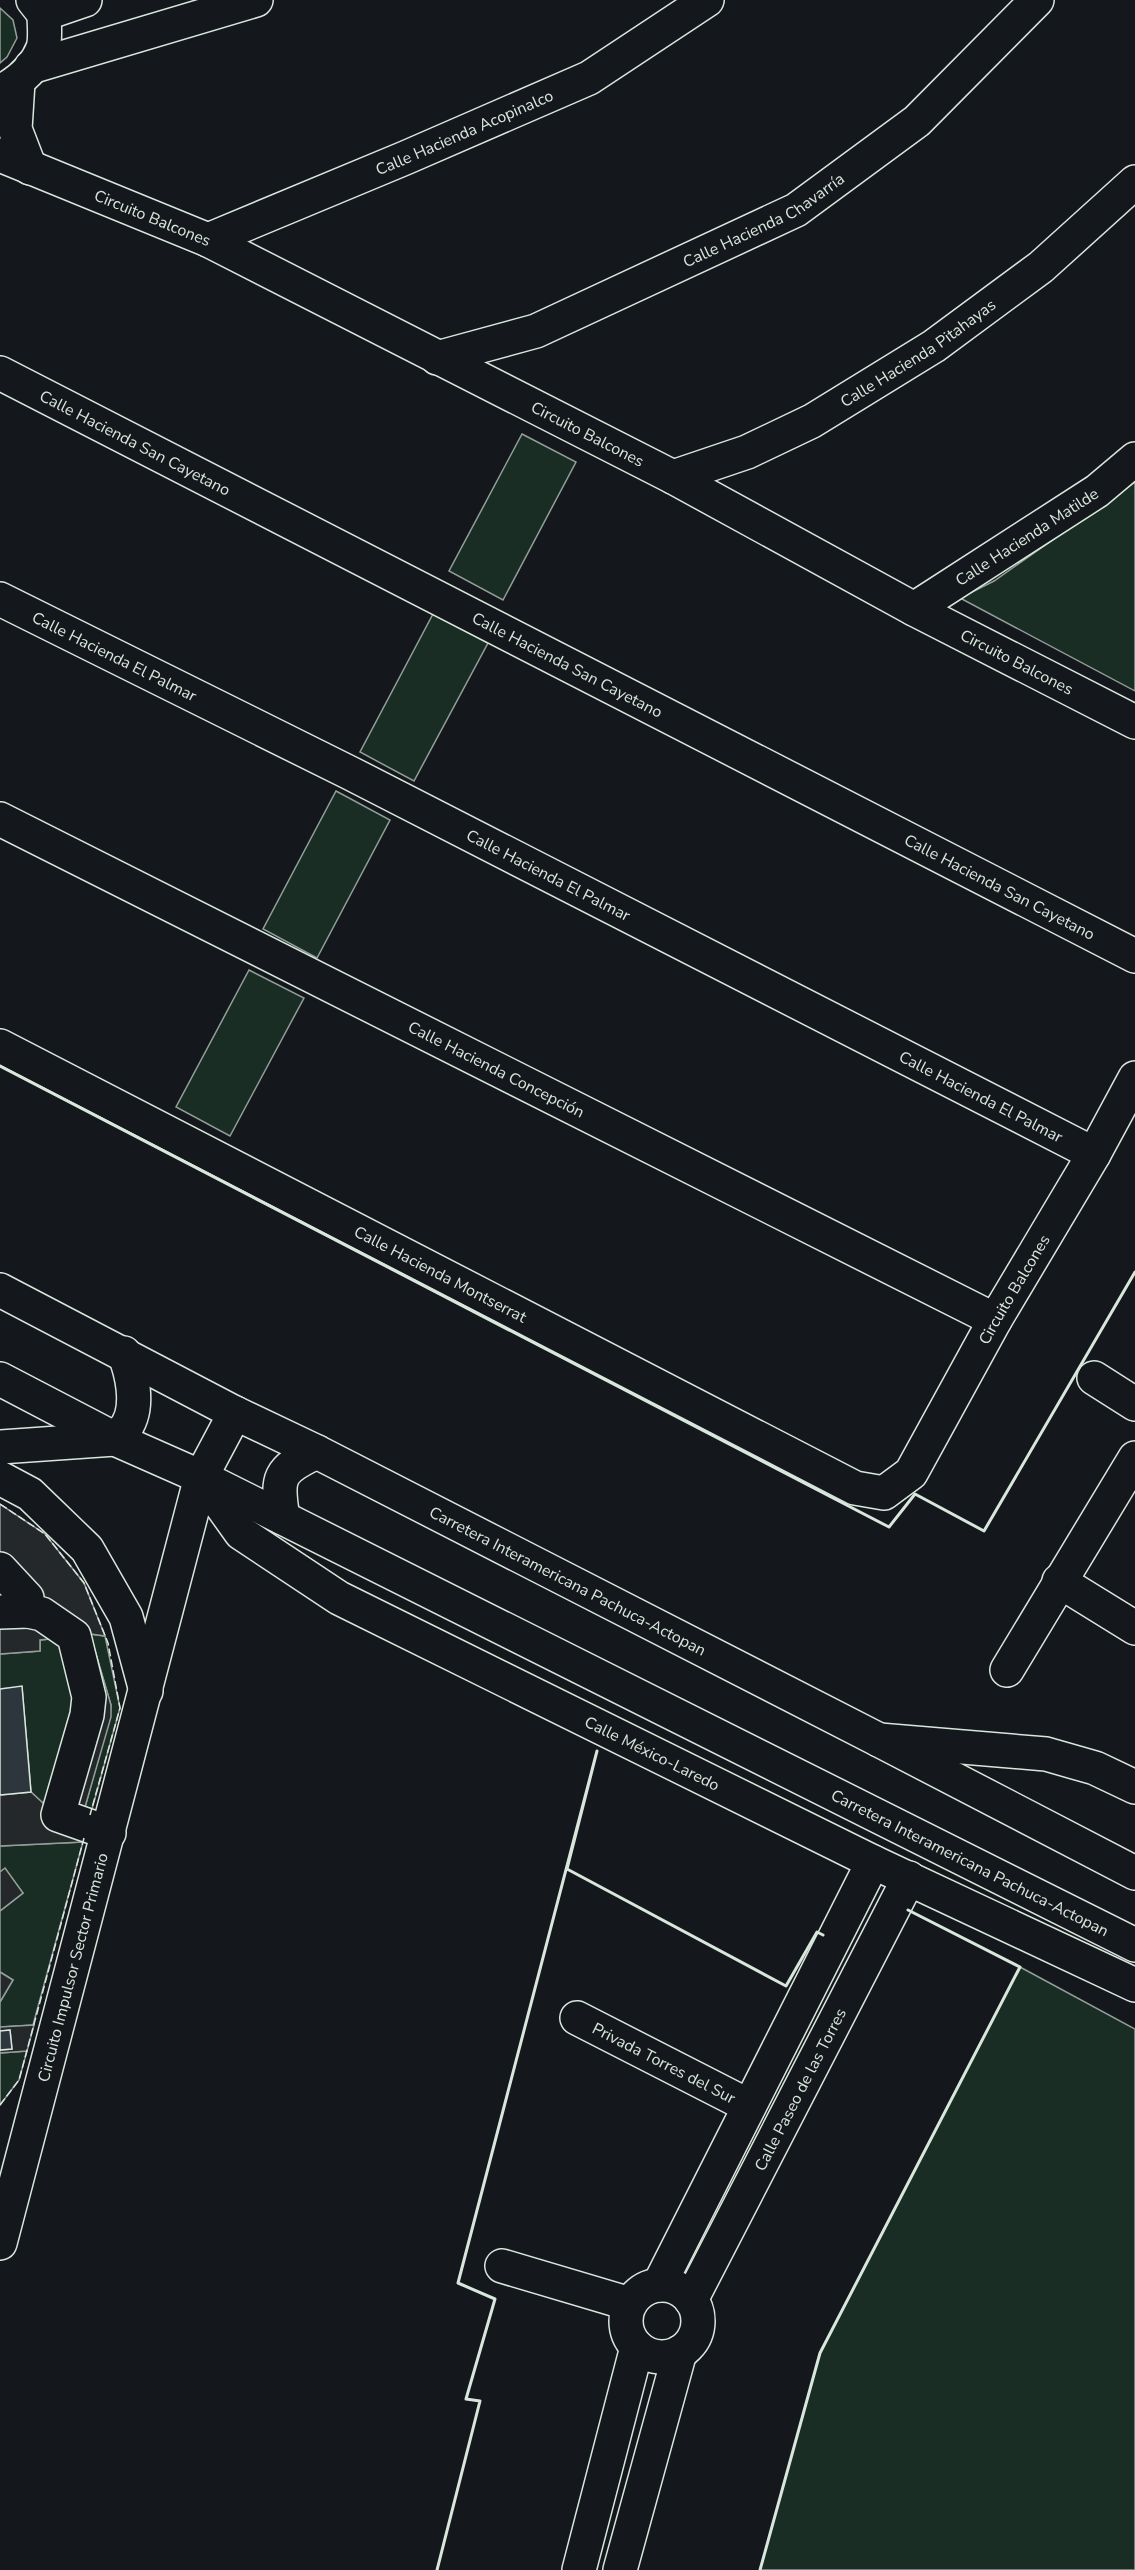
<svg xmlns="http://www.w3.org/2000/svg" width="1135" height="2570" viewBox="0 0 1135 2570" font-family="'Nunito Sans',sans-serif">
<rect width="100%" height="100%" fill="#14181c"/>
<!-- green -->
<path fill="#1a2d24" stroke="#939e99" stroke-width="1.5" d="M0 8 13 20 17 38 7 57 0 63Z
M522 434 576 462 503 600 449 571Z
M1135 482V691L960 598 994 581Z
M433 614 488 643 414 781 360 752Z
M336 791 390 820 317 958 263 929Z
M249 970 304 998 230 1136 176 1107Z
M90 1634 105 1636 120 1708 92 1809 85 1807 110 1717 111 1705Z
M60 1638 73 1696V1718L50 1803 44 1804 31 1792 22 1687 0 1689V1654L40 1651V1640Z
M83 1842 33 2025 0 2027V2002L13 1980 0 1972V1911L23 1893 5 1869 0 1872V1846Z
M1020 1967 1135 2029V2570H760L820 2353Z
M27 2051 19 2080 0 2105V2053Z"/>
<!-- parking -->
<path fill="#24282b" stroke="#939e99" stroke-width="1.5" d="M0 1504 45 1534 84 1583 105 1636 90 1634 111 1705V1717L85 1807 92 1809 83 1842 0 1846V1795L31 1792 44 1804 50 1802 72 1719 73 1696 60 1638 40 1640V1651L0 1654Z
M5 1868 23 1893 0 1911V1872Z
M0 1972 13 1980 0 2002Z
M34 2025 27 2051 0 2053V2050L12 2049 10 2030 0 2031V2027Z"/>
<!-- building -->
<path fill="#2c363c" stroke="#d8e6dc" stroke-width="1.5" d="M22 1686 31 1792 0 1795V1689Z
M10 2030 12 2049 0 2050V2031Z"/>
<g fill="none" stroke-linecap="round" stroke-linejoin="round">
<!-- minor casing -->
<g stroke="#d8e6dc" stroke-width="36">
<g id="minor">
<path d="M44 14 85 0"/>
<path d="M31 67 256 0"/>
<path d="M18 82 15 129 30 168"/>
<path d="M0 92C19 82 35 69 43 48 46 38 44 24 44 14L33 0"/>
<path id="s1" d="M0 155 208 240 673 477 914 609 1135 722"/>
<path id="s2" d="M208 240 405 158 589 78 707 0"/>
<path id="s3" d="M437 358 536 331 796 210 917 121 1037 0"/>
<path id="s4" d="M0 373 1135 956"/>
<path id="s5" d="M673 477 747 452 812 421 934 346 1041 267 1135 182"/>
<path id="s6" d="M0 599 350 773 1094 1154"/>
<path id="s7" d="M914 609 1097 491 1135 459"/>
<path id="s8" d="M0 819 995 1320"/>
<path id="s9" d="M0 1046 855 1488 884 1493 911 1473 995 1320 1094 1154 1135 1078"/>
<path d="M1094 1378 1135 1404"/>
<path d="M0 1447 115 1439"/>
<path id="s10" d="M201 1477 241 1533 339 1598 873 1862 1135 1985"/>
<path d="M0 1478 30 1494 87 1549 126 1617 146 1691"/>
<path d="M0 1569 27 1598 28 1611 0 1612"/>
<path d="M1059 1581 1135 1628"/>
<path d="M28 1611 42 1614 74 1636 89 1697 87 1715 58 1815 109 1833"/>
<path d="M1007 1670 1135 1458"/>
<path d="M879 1740 1046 1754 1095 1768 1135 1787"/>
<path id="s11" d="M577 2018 749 2106"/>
<path id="s12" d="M0 2243 201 1477 235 1413"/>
<path d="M502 2266 630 2304"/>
<path d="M659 2285 873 1862"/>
<circle cx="662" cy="2321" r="36"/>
<path id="s13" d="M691 2300 909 1878"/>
<path d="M579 2570 637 2347"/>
<path d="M620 2570 680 2352"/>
</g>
</g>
<!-- major casing -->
<g stroke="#d8e6dc" stroke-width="36">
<g id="major">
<path id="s14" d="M0 1290 235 1413 317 1452 879 1740 1135 1873"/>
<path id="s15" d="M0 1379 115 1439 201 1477 1135 1945"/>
<path d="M115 1439C119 1435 125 1430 128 1424 139 1404 132 1373 124 1353"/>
<path d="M283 1518C276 1477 278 1470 317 1452"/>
</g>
</g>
<!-- minor -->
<use href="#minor" stroke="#14181c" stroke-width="33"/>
<!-- major -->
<use href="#major" stroke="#14181c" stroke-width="33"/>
<!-- fence -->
<path stroke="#d8e6dc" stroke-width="1.5" stroke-dasharray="8 3" stroke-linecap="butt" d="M0 1504 45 1534 84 1583 108 1643 120 1708 90 1815
M0 2105 19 2080 84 1838"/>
<!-- wall -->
<path stroke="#d8e6dc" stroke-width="3" d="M0 1066 889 1527 915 1494 984 1531 1135 1272
M437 2570 480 2401 466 2399 495 2299 458 2283 597 1751 567 1869 786 1986 817 1932 823 1935
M760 2570 820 2353 1020 1967 908 1910"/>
</g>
<g text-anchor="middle" stroke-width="4.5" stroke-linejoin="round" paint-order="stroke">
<!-- street labels -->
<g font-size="16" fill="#d8e6dc" stroke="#14181c">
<text dy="6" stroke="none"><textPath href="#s2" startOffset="278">Calle Hacienda Acopinalco</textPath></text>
<text dy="6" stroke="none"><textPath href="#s1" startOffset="165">Circuito Balcones</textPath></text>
<text dy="6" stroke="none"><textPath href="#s3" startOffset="356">Calle Hacienda Chavarría</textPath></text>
<text dy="6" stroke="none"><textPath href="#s5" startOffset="276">Calle Hacienda Pitahayas</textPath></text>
<text dy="6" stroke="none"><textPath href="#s1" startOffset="651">Circuito Balcones</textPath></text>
<text dy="6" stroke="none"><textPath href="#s4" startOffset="152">Calle Hacienda San Cayetano</textPath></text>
<text dy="6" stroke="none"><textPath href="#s7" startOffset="134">Calle Hacienda Matilde</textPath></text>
<text dy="6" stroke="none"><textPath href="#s6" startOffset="128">Calle Hacienda El Palmar</textPath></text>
<text dy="6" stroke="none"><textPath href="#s1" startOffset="1137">Circuito Balcones</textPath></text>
<text dy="6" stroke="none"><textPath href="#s4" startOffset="638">Calle Hacienda San Cayetano</textPath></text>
<text dy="6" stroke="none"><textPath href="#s6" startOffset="614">Calle Hacienda El Palmar</textPath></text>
<text dy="6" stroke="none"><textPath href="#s4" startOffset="1124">Calle Hacienda San Cayetano</textPath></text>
<text dy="6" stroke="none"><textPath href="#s8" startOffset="556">Calle Hacienda Concepción</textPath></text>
<text dy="6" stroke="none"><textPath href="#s6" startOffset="1100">Calle Hacienda El Palmar</textPath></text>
<text dy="6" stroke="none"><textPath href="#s9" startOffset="496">Calle Hacienda Montserrat</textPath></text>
<text dy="6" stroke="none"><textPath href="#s9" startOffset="1236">Circuito Balcones</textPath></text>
<text dy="6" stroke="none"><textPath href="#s14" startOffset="638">Carretera Interamericana Pachuca-Actopan</textPath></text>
<text dy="6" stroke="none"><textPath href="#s10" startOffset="536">Calle México-Laredo</textPath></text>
<text dy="6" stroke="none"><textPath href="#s15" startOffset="1084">Carretera Interamericana Pachuca-Actopan</textPath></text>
<text dy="6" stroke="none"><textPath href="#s12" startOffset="285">Circuito Impulsor Sector Primario</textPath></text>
<text dy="6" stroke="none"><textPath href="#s11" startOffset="98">Privada Torres del Sur</textPath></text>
<text dy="6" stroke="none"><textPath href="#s13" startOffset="237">Calle Paseo de las Torres</textPath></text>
</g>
</g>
</svg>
